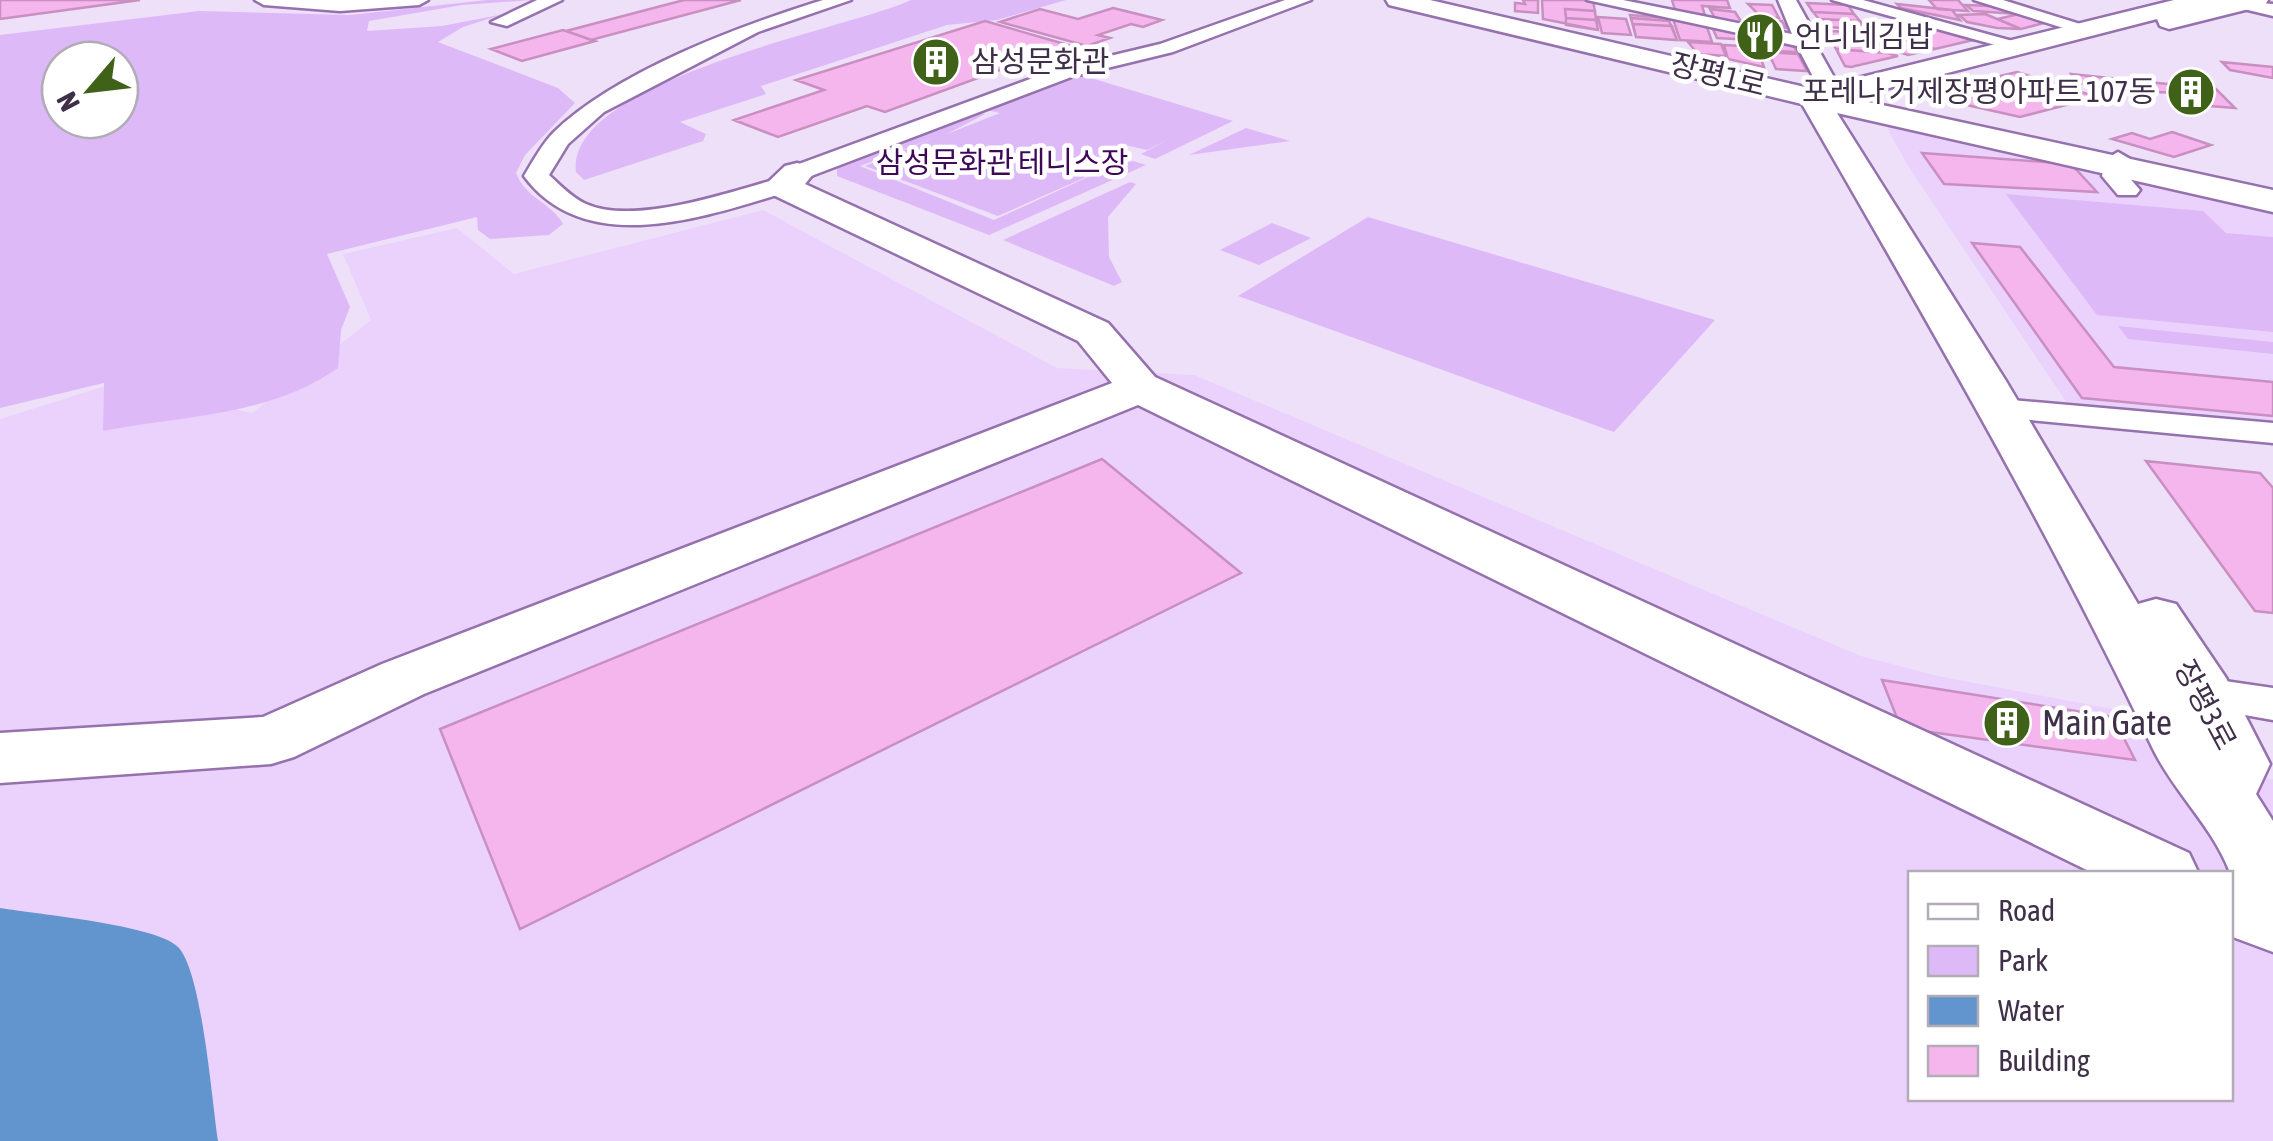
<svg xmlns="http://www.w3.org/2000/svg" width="2273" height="1141" viewBox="0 0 2273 1141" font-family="'Asap Condensed','Noto Sans KR',sans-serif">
<rect width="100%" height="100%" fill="#efe0fa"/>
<!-- built -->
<path fill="#ebd2fd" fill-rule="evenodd" d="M1894 125 2273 207V431L2069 406 1908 166 1887 128Z
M763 210 1057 368 1194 375 1861 656 1938 676 2133 713 2187 768 2273 779V1141H0V419L118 382 252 413 371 320 343 254 457 228 514 274ZM1910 874H2230V1098H1910Z"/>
<!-- green -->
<path fill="#deb9f8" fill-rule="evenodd" d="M487 0H532L462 5 369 21 367 31 442 26 504 14 463 27 438 42 558 88 575 103 525 155 516 173C526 199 551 202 563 224L549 235 490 239 478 230 477 217 327 254 350 307 341 330 338 368C268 417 184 415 103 431L104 383 0 408V35L199 11 350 15ZM60 60H120V120H60Z
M911 0H1066L997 20 947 25 761 86 766 94 680 122 706 134 703 141 584 180 576 172C565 80 848 29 911 0Z
M1078 74 1233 121 1155 159 1141 154 1169 139 1147 150 1125 145 1067 170 1086 177 998 216 865 166 936 137 860 166 994 220 1114 165 1133 161 1146 165 989 235 837 176V163L971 112 985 114 947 134 1000 113 982 109Z
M1246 128 1290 141 1189 155Z
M1130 182 1136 184 1108 217 1109 257 1122 282 1114 286 1003 240Z
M2006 194 2203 211 2226 233 2273 237V332L2097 315Z
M1368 217 1715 320 1614 432 1238 296Z
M1272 223 1311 238 1259 265 1220 250Z
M2118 326 2273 342V354L2128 339Z"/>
<!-- water -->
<path fill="#6295cd" d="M0 908C36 914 157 925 178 947 202 971 212 1102 218 1141H0Z"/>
<!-- building -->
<path fill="#f4b6ec" stroke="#c98fc1" stroke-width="2.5" d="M0 0H140L0 19Z
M684 0H741L591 40 566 31Z
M1523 0H1538V13L1515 11V3L1525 4Z
M1542 0H1593L1598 30 1543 19Z
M1672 0H1727L1730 8 1702 6 1705 15 1676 13Z
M1929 0H1958L1968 11 1937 9Z
M1807 3 1848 5 1854 14 1813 12Z
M1748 4 1772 5 1779 18 1761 17Z
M1897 4 1952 10 1960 20 1901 8Z
M1966 5 1991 6 2019 14 1973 11Z
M1113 8 1162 20 1143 27 1131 24 1098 35 1110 38 1087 46 1000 22 1040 9 1078 19Z
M1565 9 1595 11 1596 20 1566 18Z
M1710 9 1735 12 1742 23 1717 22Z
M1813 12 1854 14 1860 21 1819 19Z
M1985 14 2021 29 1997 28 1967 22 1959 15Z
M2019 14 2048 22 2021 29 1997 19Z
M1630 15 1668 18 1677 40 1636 37Z
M1598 17 1626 19 1631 35 1602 33Z
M1566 18 1596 20 1598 30 1566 25Z
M1631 18 1669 21 1677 40 1636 37Z
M1673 19 1707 27 1712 42 1680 40Z
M1748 19 1782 21 1786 28 1752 26Z
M1819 19 1860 21 1866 29 1825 27Z
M985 21 1068 45 885 112 867 106 778 137 734 120 824 90 796 80Z
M1633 24 1672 26 1677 40 1636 37Z
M1925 26 1973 40 1935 49 1910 41 1919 39 1911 37 1928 33 1914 29Z
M1712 27 1748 34 1751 40 1717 38Z
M563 30 595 41 522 61 491 49Z
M1826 31 1864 32 1872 43 1832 41Z
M1902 39 1910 41 1935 49 1908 55 1885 48 1883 43Z
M1761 40 1793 45 1797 52 1767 51Z
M1832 41 1884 45 1887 53 1836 49Z
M1688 42 1721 44 1726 56 1698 54Z
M1724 45 1757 47 1764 67 1728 59Z
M1836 49 1887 53 1898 56 1851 67 1845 66Z
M1768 52 1798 54 1807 71 1776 69Z
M2222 62 2273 67V78L2230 70Z
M2017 72 2097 97 2020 117 1949 101 1939 90Z
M2071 74 2216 89 2235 108 2196 105 2177 93 2115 90 2112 86 2076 83Z
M2172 132 2211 145 2174 157 2112 139 2132 133 2150 139Z
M1922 153 2071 164 2097 192 1944 184Z
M1972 243 2020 247 2114 367 2273 382V416L2082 398Z
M1102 459 1241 573 520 929 440 729Z
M2146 461 2260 473 2273 488V613L2255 611Z
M1882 680 2113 717 2135 760 1901 728Z"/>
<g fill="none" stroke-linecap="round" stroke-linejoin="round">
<!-- street casing -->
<g stroke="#9571ad" stroke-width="5">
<path id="street" d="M255 0H428L419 5 340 11 264 5Z
M537 0H562L507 26 491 22Z
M823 0H851L758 32 604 112 568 144 549 175C560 185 572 198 586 204 636 226 731 191 781 178L794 186 790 191C707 216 586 260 524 176 533 161 542 144 554 132 618 71 739 26 823 0Z
M1285 0H1311L1173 52 1074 76 806 178 797 180 785 173 788 168 1060 68 1160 44Z
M1587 0H1623L1792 34 1778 0H1796L1820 43 1817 47 1849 104 1838 111 1830 109 1797 46Z
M1832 0H1863L2027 45 2017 51Z
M1974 0H2003L2096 29 2086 35Z
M2220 0 2273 4V16L2223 4Z
M2118 152 2130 159 2127 175 2140 190 2136 195H2118L2102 176 2106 159Z
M2000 399 2273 423V443L1988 416 1983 409 1988 402Z
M2204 678 2273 688V720L2188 705 2182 694 2188 683Z"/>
</g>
<!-- secondary casing -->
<g stroke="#9571ad" stroke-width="5">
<path id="secondary" d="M1386 0H1430L1813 89 2174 0H2268L2265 5 2169 29 2160 26 2157 19 1850 98 2273 190V212L1837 113 2006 381 2138 604 2156 599 2176 604 2226 678 2270 764 2256 794 2273 821V952L2230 936C2230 917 2235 885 2229 870 2211 825 2174 792 2153 749 2048 528 1924 316 1802 104L1389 5Z
M797 163 809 166 814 173 805 184 1108 323 1155 377 2189 853 2199 874H2095L1138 405 424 694 294 757 271 764 0 783V733L263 717 382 664 1112 383 1078 341 769 193 764 186 785 166Z"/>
</g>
<!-- street -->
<use href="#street" fill="#fff" fill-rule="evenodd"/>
<!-- secondary -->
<use href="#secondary" fill="#fff" fill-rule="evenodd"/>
</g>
<!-- icons -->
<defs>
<g id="restaurant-disc" transform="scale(2.5)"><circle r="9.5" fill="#406218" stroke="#fff"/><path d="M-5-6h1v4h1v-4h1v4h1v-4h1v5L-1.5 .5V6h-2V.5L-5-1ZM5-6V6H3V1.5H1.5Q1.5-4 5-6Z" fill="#fff"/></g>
<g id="building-disc" transform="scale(2.5)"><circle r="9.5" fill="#406218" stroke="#fff"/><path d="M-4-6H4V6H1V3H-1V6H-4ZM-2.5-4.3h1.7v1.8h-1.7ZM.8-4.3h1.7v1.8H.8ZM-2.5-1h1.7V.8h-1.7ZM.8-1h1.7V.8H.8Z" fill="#fff"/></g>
</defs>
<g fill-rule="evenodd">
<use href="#restaurant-disc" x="1760" y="37"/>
<use href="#building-disc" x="936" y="62"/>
<use href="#building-disc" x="2191" y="92"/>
<use href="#building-disc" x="2007" y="723"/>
</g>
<g text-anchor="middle" stroke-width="9" stroke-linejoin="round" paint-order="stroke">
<!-- far-poi labels -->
<g font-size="30" fill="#3f2f49" stroke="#fff" text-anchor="start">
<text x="1795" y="47">언니네김밥</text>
<text x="971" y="72">삼성문화관</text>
<text x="2156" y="102" text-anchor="end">포레나 거제장평아파트 107동</text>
</g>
<!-- far-street labels -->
<g font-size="30" fill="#3f2f49" stroke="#fff">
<text transform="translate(1718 75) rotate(14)" y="10">장평1로</text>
<text transform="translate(2205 705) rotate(62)" y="10">장평3로</text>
</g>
<!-- far-park labels -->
<g font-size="30" fill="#3e0957" stroke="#fff">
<text x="1002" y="173">삼성문화관 테니스장</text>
</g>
<!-- poi labels -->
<g font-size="35" fill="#3f2f49" stroke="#fff" text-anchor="start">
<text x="2042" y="735">Main Gate</text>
</g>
</g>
<!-- legend -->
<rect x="1908" y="871" width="325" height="230" fill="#ffffff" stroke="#b2acb6" stroke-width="2.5"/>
<rect x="1928" y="904" width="50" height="15" fill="#ffffff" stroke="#b2acb6" stroke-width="2.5"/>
<text x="1998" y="921" font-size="30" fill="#3f2f49">Road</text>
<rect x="1928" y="946" width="50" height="30" fill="#deb9f8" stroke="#b2acb6" stroke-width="2.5"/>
<text x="1998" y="971" font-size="30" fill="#3f2f49">Park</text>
<rect x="1928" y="996" width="50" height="30" fill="#6295cd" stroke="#b2acb6" stroke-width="2.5"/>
<text x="1998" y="1021" font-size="30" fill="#3f2f49">Water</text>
<rect x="1928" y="1046" width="50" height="30" fill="#f4b6ec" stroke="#b2acb6" stroke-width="2.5"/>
<text x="1998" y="1071" font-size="30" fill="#3f2f49">Building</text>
<!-- north arrow -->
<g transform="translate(90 90) rotate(242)"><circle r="48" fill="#ffffff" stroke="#b2acb6" stroke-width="2.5"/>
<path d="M0-8L18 38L0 25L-18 38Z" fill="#406218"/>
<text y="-15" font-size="28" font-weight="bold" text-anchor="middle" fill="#3f2f49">N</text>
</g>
</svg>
